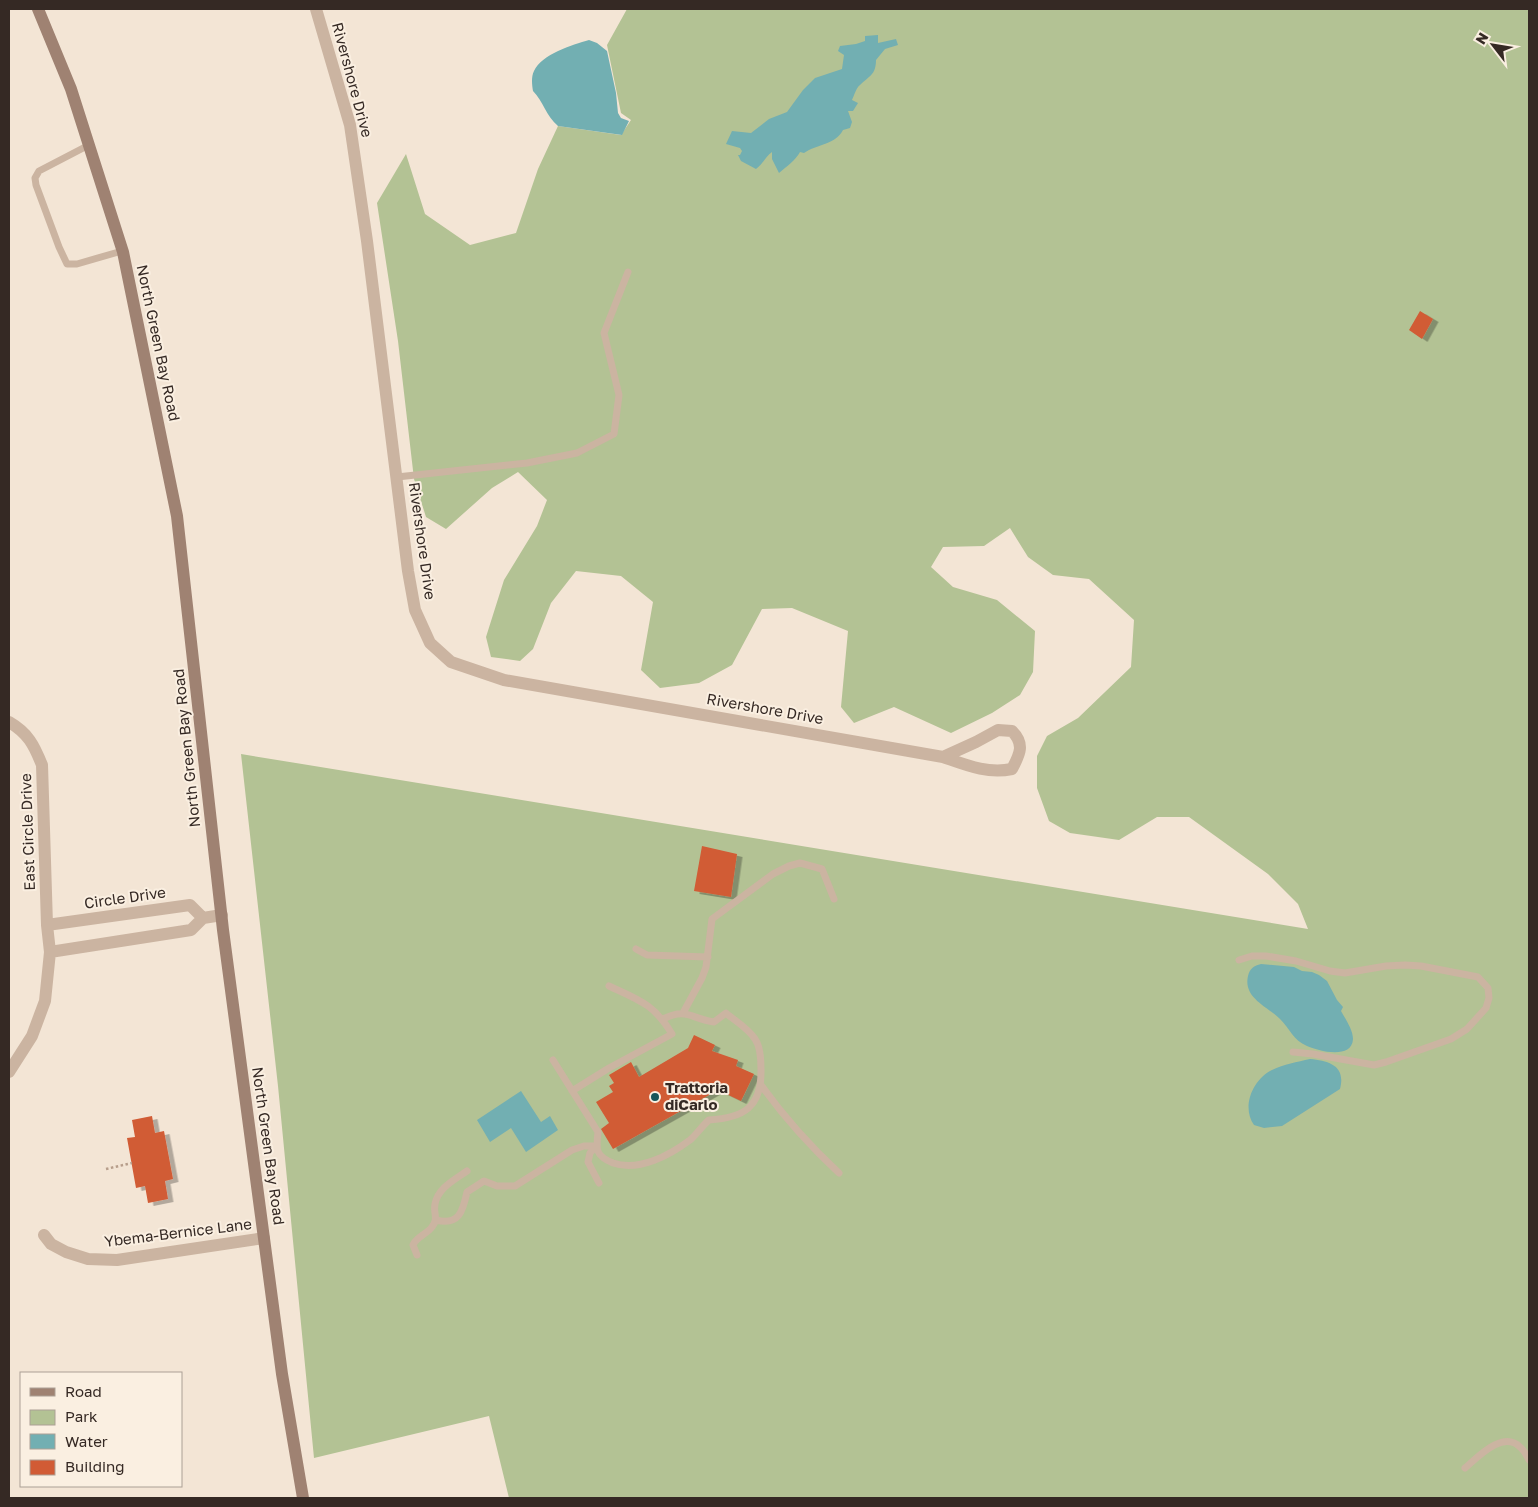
<svg xmlns="http://www.w3.org/2000/svg" width="1538" height="1507" viewBox="0 0 1538 1507" font-family="'Golos Text',sans-serif">
<defs>
<filter id="shadow"><feDropShadow dx="5.5" dy="3" stdDeviation="0" flood-color="#0004"/></filter>
</defs>
<rect width="100%" height="100%" fill="#f3e5d5"/>
<!-- green -->
<path fill="#b3c294" d="M627 9H1529V1498H509L489 1416 314 1458 278 1086 241 754 1308 929 1298 904 1268 874 1189 817H1157L1119 840 1070 833 1049 821 1037 788V756L1047 736 1078 718 1131 667 1134 620 1089 579 1053 575 1028 557 1010 528 984 546 943 547 931 567 953 587 997 600 1035 631 1033 672 1020 695 992 713 951 733 894 707 854 723 841 707 848 631 792 608 762 609 732 665 699 683 660 688 641 670 653 602 621 576 576 571 551 603 533 649 520 661 491 657 486 637 504 580 537 526 547 500 518 472 492 488 446 529 426 517 414 479 398 341 377 203 406 154 425 214 470 245 516 233 538 169 558 126 621 135 631 120 621 113 607 45Z"/>
<!-- water -->
<path fill="#72afb2" d="M878 35V43L896 39 898 45 885 49 876 60C876 75 869 76 860 85 856 88 854 96 852 100L858 103 853 111H848L852 122 850 128 843 130C835 145 817 144 804 153L800 152C795 161 787 166 779 173L772 159V152C766 156 763 164 756 169L741 161 738 155H740L742 151 740 148 726 144 732 131 751 133 769 119 787 112 803 90 815 78 842 69 844 55 838 51 840 46 856 44 865 41V36Z
M589 40 597 43 607 51 616 93 618 113 621 118 629 121 622 135 558 126C546 116 543 101 533 91 532 85 531 77 534 71 542 54 572 45 589 40Z
M1261 964 1294 967 1302 971 1312 972 1319 975 1327 981 1337 1000 1343 1007 1341 1011C1346 1020 1353 1030 1353 1039 1352 1060 1318 1051 1307 1046 1293 1040 1290 1029 1280 1019 1267 1006 1243 998 1248 976 1250 968 1254 966 1261 964Z
M1310 1059C1330 1061 1346 1066 1340 1089L1282 1126 1264 1128 1254 1125C1241 1107 1253 1079 1272 1070 1284 1064 1297 1062 1310 1059Z
M521 1091 541 1122 550 1116 558 1130 526 1152 511 1128 490 1142 477 1120Z"/>
<!-- building -->
<path fill="#d15b35" filter="url(#shadow)" d="M1420 311 1433 319 1422 339 1409 330Z
M702 846 737 854 731 897 694 891Z
M694 1035 715 1045 712 1051 738 1060 736 1066 754 1074 741 1101 718 1090 613 1149 601 1129 609 1123 596 1102 613 1092 609 1086 614 1083 609 1075 631 1062 639 1077 688 1048Z
M152 1116 155 1133 164 1131 173 1179 165 1181 168 1199 148 1203 145 1186 136 1188 127 1138 135 1137 132 1120Z"/>
<g fill="none" stroke-linecap="round" stroke-linejoin="round">
<!-- path -->
<path stroke="#b79e8b" stroke-width="2.5" stroke-dasharray="2.5 2.5" stroke-linecap="butt" d="M106 1169 132 1163"/>
<!-- lane -->
<path stroke="#cbb4a1" stroke-width="7" d="M89 145 39 171 35 178 36 185 59 247 67 264H77L122 251
M397 477 527 463 577 453 614 434 619 395 604 333 628 272
M636 949 647 955 708 957
M1239 960 1252 956H1266L1296 961 1330 971 1345 973 1386 966 1405 965 1421 966 1478 977 1488 988 1489 998 1486 1008 1467 1029 1451 1039 1386 1062 1374 1065 1313 1054 1293 1052
M683 1013 702 978 706 967 712 919 773 874 789 866 800 863 822 869 834 899
M553 1060 598 1132C596 1149 595 1156 613 1163 639 1172 670 1155 690 1140 697 1134 702 1126 709 1120 744 1118 762 1107 761 1069 761 1060 760 1046 755 1039 748 1028 735 1021 726 1013L714 1022C691 1019 687 1007 663 1019
M761 1085C784 1117 810 1146 839 1173
M572 1091 609 1068 672 1034C654 1004 639 1000 609 986
M596 1146 590 1153 588 1162 599 1183
M436 1220C459 1226 463 1211 467 1192L484 1181 497 1186H515L572 1150 584 1146H596
M417 1255 413 1245C416 1237 427 1234 432 1227 439 1218 433 1214 435 1204 438 1188 454 1180 467 1171
M1465 1468C1478 1457 1503 1430 1520 1447 1524 1450 1527 1456 1529 1460"/>
<!-- street -->
<path stroke="#cbb4a1" stroke-width="12" d="M316 9 350 125 367 241 408 571 415 610 430 643 451 662 504 680 943 757C966 765 987 774 1012 769 1020 754 1025 744 1012 731L998 730 976 742 943 757
M9 722C28 733 34 745 42 765L47 925 50 952 45 1001 32 1036 9 1072
M47 925 190 905 203 918
M50 952 191 930 203 918 222 915
M44 1235 51 1244 66 1252 88 1259 117 1260 264 1238"/>
<!-- secondary -->
<path stroke="#9f8272" stroke-width="12" d="M38 9 71 89 123 252 177 516 223 930 282 1374 303 1498"/>
</g>
<!-- markers -->
<circle fill="#175559" stroke="#faefe1" stroke-width="2" cx="655" cy="1097" r="5"/>
<g text-anchor="middle" stroke-width="4" stroke-linejoin="round" paint-order="stroke">
<!-- street labels -->
<g font-size="15" fill="#352924" stroke="#faefe1">
<text transform="translate(352 80) rotate(75)" y="5">Rivershore Drive</text>
<text transform="translate(158 343) rotate(78)" y="5">North Green Bay Road</text>
<text transform="translate(422 541) rotate(82)" y="5">Rivershore Drive</text>
<text transform="translate(765 709) rotate(10)" y="5">Rivershore Drive</text>
<text transform="translate(187 748) rotate(-96)" y="5">North Green Bay Road</text>
<text transform="translate(28 832) rotate(-92)" y="5">East Circle Drive</text>
<text transform="translate(125 898) rotate(-8)" y="5">Circle Drive</text>
<text transform="translate(268 1146) rotate(82)" y="5">North Green Bay Road</text>
<text transform="translate(178 1233) rotate(-7)" y="5">Ybema-Bernice Lane</text>
</g>
<!-- poi labels -->
<g font-size="15" font-weight="bold" fill="#352924" stroke="#faefe1" text-anchor="start">
<text x="665" y="1093">Trattoria<tspan x="665" dy="17">diCarlo</tspan></text>
</g>
</g>
<!-- border -->
<rect width="1538" height="1507" fill="none" stroke="#352924" stroke-width="20"/>
<!-- legend -->
<rect x="20" y="1372" width="162" height="115" fill="#faefe1" stroke="#aba095"/>
<rect x="30" y="1388" width="25" height="8" fill="#9f8272" stroke="#aba095"/>
<text x="65" y="1397" font-size="15" fill="#352924">Road</text>
<rect x="30" y="1410" width="25" height="15" fill="#b3c294" stroke="#aba095"/>
<text x="65" y="1422" font-size="15" fill="#352924">Park</text>
<rect x="30" y="1434" width="25" height="15" fill="#72afb2" stroke="#aba095"/>
<text x="65" y="1447" font-size="15" fill="#352924">Water</text>
<rect x="30" y="1460" width="25" height="15" fill="#d15b35" stroke="#aba095"/>
<text x="65" y="1472" font-size="15" fill="#352924">Building</text>
<!-- north arrow -->
<g transform="translate(1493 45) rotate(301)" stroke="#faefe1" stroke-width="4" paint-order="stroke">
<path d="M0-4L9 19L0 12L-9 19Z" fill="#352924"/>
<text y="-8" font-size="14" font-weight="bold" text-anchor="middle" fill="#352924">N</text>
</g>
</svg>
